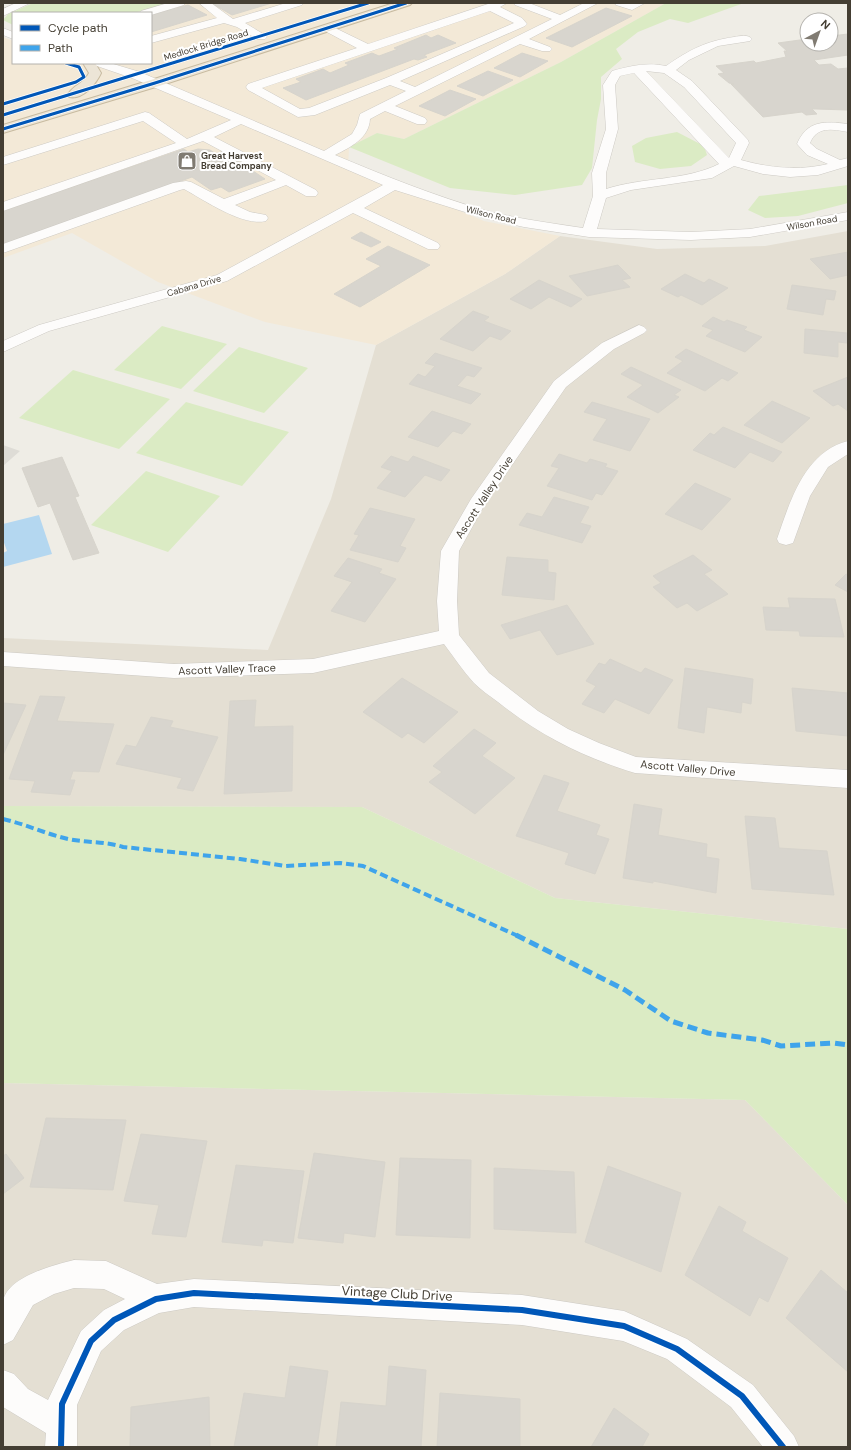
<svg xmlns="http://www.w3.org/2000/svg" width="851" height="1450" viewBox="0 0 851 1450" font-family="'DM Sans',sans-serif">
<rect width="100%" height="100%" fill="#efede6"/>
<!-- residential -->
<path fill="#e4dfd3" d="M848 231V929L555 898 362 807 3 806V638L268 650 331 499 376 345 505 274 560 236 657 249 765 246Z
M3 1083 745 1100 848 1205V1447H3Z"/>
<!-- commercial -->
<path fill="#f3e9d7" d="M168 3H666L561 62 404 139 377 133 349 147 348 170 408 189 484 221 560 236 505 274 376 345 265 322 158 282 72 233 3 258V37L13 41V63H151V13H134Z"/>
<!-- green -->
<path fill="#dbebc4" d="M33 3H168L134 13H13V25L3 20 8 14Z
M666 3H744L688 23 670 19 638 32 616 49 622 59 601 77V99L597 120 592 168 582 185 515 195 450 188 349 147 377 133 404 139 561 62Z
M677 132 704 146 707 155 691 166 660 169 635 162 632 146 646 138Z
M848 185V203L798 216 765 218 748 210 759 196Z
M162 326 227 344 181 389 114 370Z
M239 347 308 368 264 413 193 391Z
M73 370 170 399 119 449 19 418Z
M186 402 289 432 242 486 136 453Z
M146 471 220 496 168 552 91 525Z
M3 806 362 807 555 898 848 929V1205L745 1100 3 1083Z"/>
<!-- parking -->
<path fill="#dedcd6" d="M3 445 20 451 3 466Z"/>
<!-- water -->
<path fill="#b4d7f0" d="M39 515 52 554 3 567V553L7 551 3 540V524Z"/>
<!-- building -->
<path fill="#d8d5ce" stroke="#d7d4cc" d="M217 3H272L232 15 213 4Z
M188 5 207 15 151 32V15Z
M606 8 632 16 572 47 546 38Z
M848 34V55L814 60 819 65 831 64 838 69 848 68V110L816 109H812L817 114 806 115 802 112 763 117 731 84H734L729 83 718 74 724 73 716 66 754 61 756 63 786 57 784 51H787L778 43 807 39V44H831V36Z
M426 35 431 38 438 35 456 43 424 55 427 57 418 60 414 59 306 100 283 88 301 82 296 79 323 69 330 73 349 65 345 63 372 53 379 56 398 49 394 48Z
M522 53 548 61 520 77 494 68Z
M488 71 513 80 483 96 457 86Z
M450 90 476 99 445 116 419 106Z
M184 149 188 152 198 149 210 150 216 154 223 151 265 179 229 192 221 187 211 190 192 177 3 244V211Z
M361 232 381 242 371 247 351 238Z
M388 246 430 265 360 307 334 294 381 266 366 259Z
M848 252V275L830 279 810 259Z
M618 265 631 278 622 280 630 287 587 296 569 276Z
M685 274 704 283 709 279 728 288 702 305 681 295 678 297 661 289Z
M539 280 582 299 571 307 549 297 531 309 510 299Z
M792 285 836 291 834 300 826 299 823 315 787 309Z
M473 311 489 317 484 321 511 331 501 340 490 336 473 351 440 339Z
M713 317 724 322 727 320 747 327 744 330 762 337 745 352 706 336 713 330 702 326Z
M805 329 847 333V343L838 342V357L804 353Z
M686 349 738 373 728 381 722 378 705 391 667 373 683 361 675 357Z
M435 353 482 368 474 377 467 375 457 386 481 394 471 404 409 384 418 374 425 377 435 366 425 363Z
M631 367 681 390 674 395 679 397 658 413 627 397 643 385 621 374Z
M848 377V411L838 404 833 406 813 391Z
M772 401 810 418 782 443 744 425Z
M592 402 650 419 630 451 593 440 607 419 584 412Z
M432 411 471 424 462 434 453 431 438 447 408 437Z
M723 427 782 452 773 462 750 452 735 468 693 450 710 433 714 435Z
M559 454 587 463 590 459 607 464 605 467 618 471 602 495 596 493 592 500 547 486 559 468 551 466Z
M391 456 408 462 413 456 450 470 441 481 425 475 405 497 377 488 392 471 381 467Z
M62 457 79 496 75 497 99 553 73 560 50 503 38 507 22 468Z
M695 483 731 499 702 530 665 514Z
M554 497 589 507 580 523 591 526 582 543 519 525 527 513 542 517Z
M370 508 415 519 400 546 406 548 398 562 350 550 359 535 354 534Z
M693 555 712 570 704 574 728 594 697 611 687 603 677 608 653 587 661 583 653 576Z
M507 557 548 560V572L556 573 554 600 502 595Z
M348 558 382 569 379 573 396 579 365 622 331 611 352 582 334 576Z
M846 574 848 575V592L835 585Z
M788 598 835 599 844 637 800 636 799 631 766 630 763 607 790 608Z
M567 605 594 644 557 655 540 630 510 639 501 625Z
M610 659 641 673 645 668 673 680 649 714 615 699 604 713 582 704 596 686 586 681 599 663 605 665Z
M685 668 753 679 751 704 742 702 741 713 707 707 704 733 678 728Z
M402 678 458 712 424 743 408 733 402 738 363 712Z
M792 688 848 693V736L796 731Z
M40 696 65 697 57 721 114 724 99 772 73 771 70 780H75L70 795 31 792 35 781 9 779Z
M256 700 254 727 293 726 292 791 224 794 230 701Z
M3 703 26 705 3 755Z
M151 717 173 721 170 727 218 737 193 791 177 788 182 778 116 764 126 745 136 747Z
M474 729 496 743 482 756 515 778 475 814 429 782 442 772 433 766Z
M544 775 569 783 557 811 600 825 596 835 609 839 595 874 565 864 569 853 516 836Z
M634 804 662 809 658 835 707 844 706 857 719 859 716 893 653 881V883L623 878Z
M745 816 775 818 779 848 827 851 834 895 752 889Z
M46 1118 126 1120 113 1190 30 1187Z
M141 1134 207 1141 186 1237 152 1234 159 1205 124 1201Z
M314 1153 385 1162 375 1237 344 1233 343 1243 298 1238Z
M6 1154 24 1178 3 1194V1156Z
M400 1158 471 1160 470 1238 396 1235Z
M236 1165 304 1171 293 1243 263 1240 262 1246 222 1242Z
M608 1166 681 1193 661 1272 585 1242Z
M494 1168 574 1172 576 1233 494 1229Z
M719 1206 746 1222 742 1231 788 1258 768 1302 759 1297 750 1316 685 1275Z
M821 1270 848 1293V1372L786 1318Z
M290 1366 328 1371 317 1447H234L244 1393 285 1398Z
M389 1366 426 1370 421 1447H336L341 1402 386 1406Z
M440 1393 520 1399V1447H437Z
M209 1397 210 1447H130L131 1407Z
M614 1408 649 1434 642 1447H591Z"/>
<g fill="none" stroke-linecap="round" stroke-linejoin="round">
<!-- minor casing -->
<g stroke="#cdcac4" stroke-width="1">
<path id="minor" d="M16 3H30L3 16V9Z
M168 3H185L184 5 151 15V13H139L141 11Z
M199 3H211L233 19 286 3H303L302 5 245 23 265 35 267 37 265 39H257L237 27 224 23 151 43V36L217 18Z
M491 3H507L500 7 522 18 527 24 525 26 400 81 415 87 552 19 515 5 514 3H529L560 15 584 3H598L529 39 550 47 552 49 550 51H542L520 44 395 106 425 118 427 121 425 124H417L385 111 370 119C369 138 351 147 335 155 385 176 435 196 487 211 519 219 551 223 583 228L593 196 592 173 606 129 603 85 612 71C631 66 646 62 666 66 689 50 706 41 734 37 740 36 748 34 752 39L750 41 718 46 689 60 676 70 692 81 748 140 749 143 741 160C770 168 798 171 828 164L807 155 797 144C807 120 825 121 848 124V132C832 129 817 126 810 143L817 149 840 160 848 158V166L818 175 790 177 763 174 734 166 712 178 631 190 606 198 597 229 691 232 750 229 848 212V220L750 237 691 240 589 237 524 227 484 218 395 190 364 208 438 243 440 246 438 249H428L353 213 227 281 49 331 3 352V341L39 325 217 275 383 185 241 124 214 137 316 190 318 193 316 196H306L286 185 235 205 250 212 266 215 268 218 266 221C243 227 204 200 184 189L180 190 3 253V244L173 183 186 181 191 182 224 199 276 180 203 141 3 211V202L176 143 143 121 3 165V157L145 112 149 113 187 139 231 120 132 78 94 65 92 63H110L140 72 324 151 352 134 357 125 360 114 406 91 390 85 315 115 298 117 248 90 246 87 248 84 357 48 323 30 321 28 323 26H331L368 44ZM490 11 514 23 386 78 309 108 300 109 262 88ZM646 71 664 73 684 87 736 143 729 158ZM634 73 719 164C685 181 643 177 606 189V173L618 129 615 85 620 76Z
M615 3H645L632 10 616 5Z
M3 28 13 32V39L3 35Z
M639 325 644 327 647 330 644 333 614 349 566 387 485 504 459 551 457 601 459 635 489 673 538 711 568 729 599 743 636 757 848 770V788L635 773C583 757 541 736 498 702 490 696 481 690 474 683 463 671 454 657 444 644L313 673 174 678 3 666V652L174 664 313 659 439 631 437 601 441 551 471 499 554 381 602 343Z
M848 441V454L828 467 810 496 793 543 786 545 779 543 777 539C790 502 804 452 848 441Z
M74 1260 106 1261 157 1284 194 1279 522 1295 624 1311 687 1339 753 1385 794 1436 799 1447H763L731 1407 667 1359 623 1341 522 1325 194 1307 159 1313 124 1330 101 1351 77 1405V1447H45L46 1433 3 1407V1370L14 1374 28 1389 48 1400 81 1331 104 1310 125 1299 104 1289 74 1288 54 1294 33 1305 13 1340 3 1345C3 1331 1 1315 3 1302 6 1277 54 1265 74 1260Z"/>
</g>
<!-- highway casing -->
<g stroke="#c8bba0" stroke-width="2">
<path id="highway" d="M394 3H412L410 5 159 86 3 133V125L151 80Z
M83 63H95L101 73C96 84 83 100 69 97L68 94C74 85 84 83 89 73Z"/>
</g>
<!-- minor -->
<use href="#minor" fill="#fdfcfb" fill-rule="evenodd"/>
<!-- highway -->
<use href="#highway" fill="#ece5d7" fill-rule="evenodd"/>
<!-- quiet-far1 -->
<path stroke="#3fa4eb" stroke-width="4" stroke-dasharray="8 4" stroke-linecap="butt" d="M3 819C25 824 46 834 68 839 87 843 105 841 123 847L240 859 285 866 340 863 363 866 518 936"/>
<!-- quiet -->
<path stroke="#3fa4eb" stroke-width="5" stroke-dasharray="10 5" stroke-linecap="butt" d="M516 935 625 990 671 1021 708 1033 762 1040 781 1046 833 1043 848 1045"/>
<!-- cycleway-far1 casing -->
<g stroke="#fff" stroke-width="4.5">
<path id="cycleway-far1" d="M3 104 76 82 84 77 79 67 66 63
M3 115 368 3
M3 129 155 83 406 3"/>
</g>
<!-- cycleway casing -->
<g stroke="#fff" stroke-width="9">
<path id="cycleway" d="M61 1447 62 1404 91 1341 114 1320 156 1299 194 1293 522 1310 624 1326 677 1349 742 1396 783 1447"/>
</g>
<!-- cycleway-far1 -->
<use href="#cycleway-far1" stroke="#0057b8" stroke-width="3"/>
<!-- cycleway -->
<use href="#cycleway" stroke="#0057b8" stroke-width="6"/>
</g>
<!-- icons -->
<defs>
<g id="shop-square" transform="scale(1)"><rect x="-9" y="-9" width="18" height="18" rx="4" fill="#807b72" stroke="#fff"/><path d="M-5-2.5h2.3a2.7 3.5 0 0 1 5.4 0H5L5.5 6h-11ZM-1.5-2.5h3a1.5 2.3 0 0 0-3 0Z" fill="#fff"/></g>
</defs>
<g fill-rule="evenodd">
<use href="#shop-square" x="187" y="161"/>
</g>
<g text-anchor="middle" stroke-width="4" stroke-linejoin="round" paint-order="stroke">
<!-- far-street labels -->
<g font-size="9" fill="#443e33" stroke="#fff">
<text transform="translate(206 45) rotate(-17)" y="3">Medlock Bridge Road</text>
<text transform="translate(491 215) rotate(14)" y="3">Wilson Road</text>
<text transform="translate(812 223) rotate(-10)" y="3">Wilson Road</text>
<text transform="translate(194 286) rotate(-16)" y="3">Cabana Drive</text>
</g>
<!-- far-poi labels -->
<g font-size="9" font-weight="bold" fill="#443e33" stroke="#fff" text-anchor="start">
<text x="201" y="159">Great Harvest<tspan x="201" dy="10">Bread Company</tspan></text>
</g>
<!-- street labels -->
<g font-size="11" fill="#443e33" stroke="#fff">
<text transform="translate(484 497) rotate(-57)" y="4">Ascott Valley Drive</text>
<text transform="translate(227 669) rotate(-2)" y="4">Ascott Valley Trace</text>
<text transform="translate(688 768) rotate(5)" y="4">Ascott Valley Drive</text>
</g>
<!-- near-street labels -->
<g font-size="13" fill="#443e33" stroke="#fff">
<text transform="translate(397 1293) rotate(3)" y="5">Vintage Club Drive</text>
</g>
</g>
<!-- border -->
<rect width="851" height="1450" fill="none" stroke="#443e33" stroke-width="8"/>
<!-- legend -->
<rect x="12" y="12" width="140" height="52" fill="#ffffff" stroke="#b4b2ad"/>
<rect x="20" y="25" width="20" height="6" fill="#0057b8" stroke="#b4b2ad"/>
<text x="48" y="32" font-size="12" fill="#443e33">Cycle path</text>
<rect x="20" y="45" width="20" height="6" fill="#3fa4eb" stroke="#b4b2ad"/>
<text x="48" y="52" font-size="12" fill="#443e33">Path</text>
<!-- north arrow -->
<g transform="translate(819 32) rotate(41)"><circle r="19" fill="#ffffff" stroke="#b4b2ad"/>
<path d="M0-3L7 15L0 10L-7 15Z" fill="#807b72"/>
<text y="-6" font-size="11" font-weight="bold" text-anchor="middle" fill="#443e33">N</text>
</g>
</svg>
